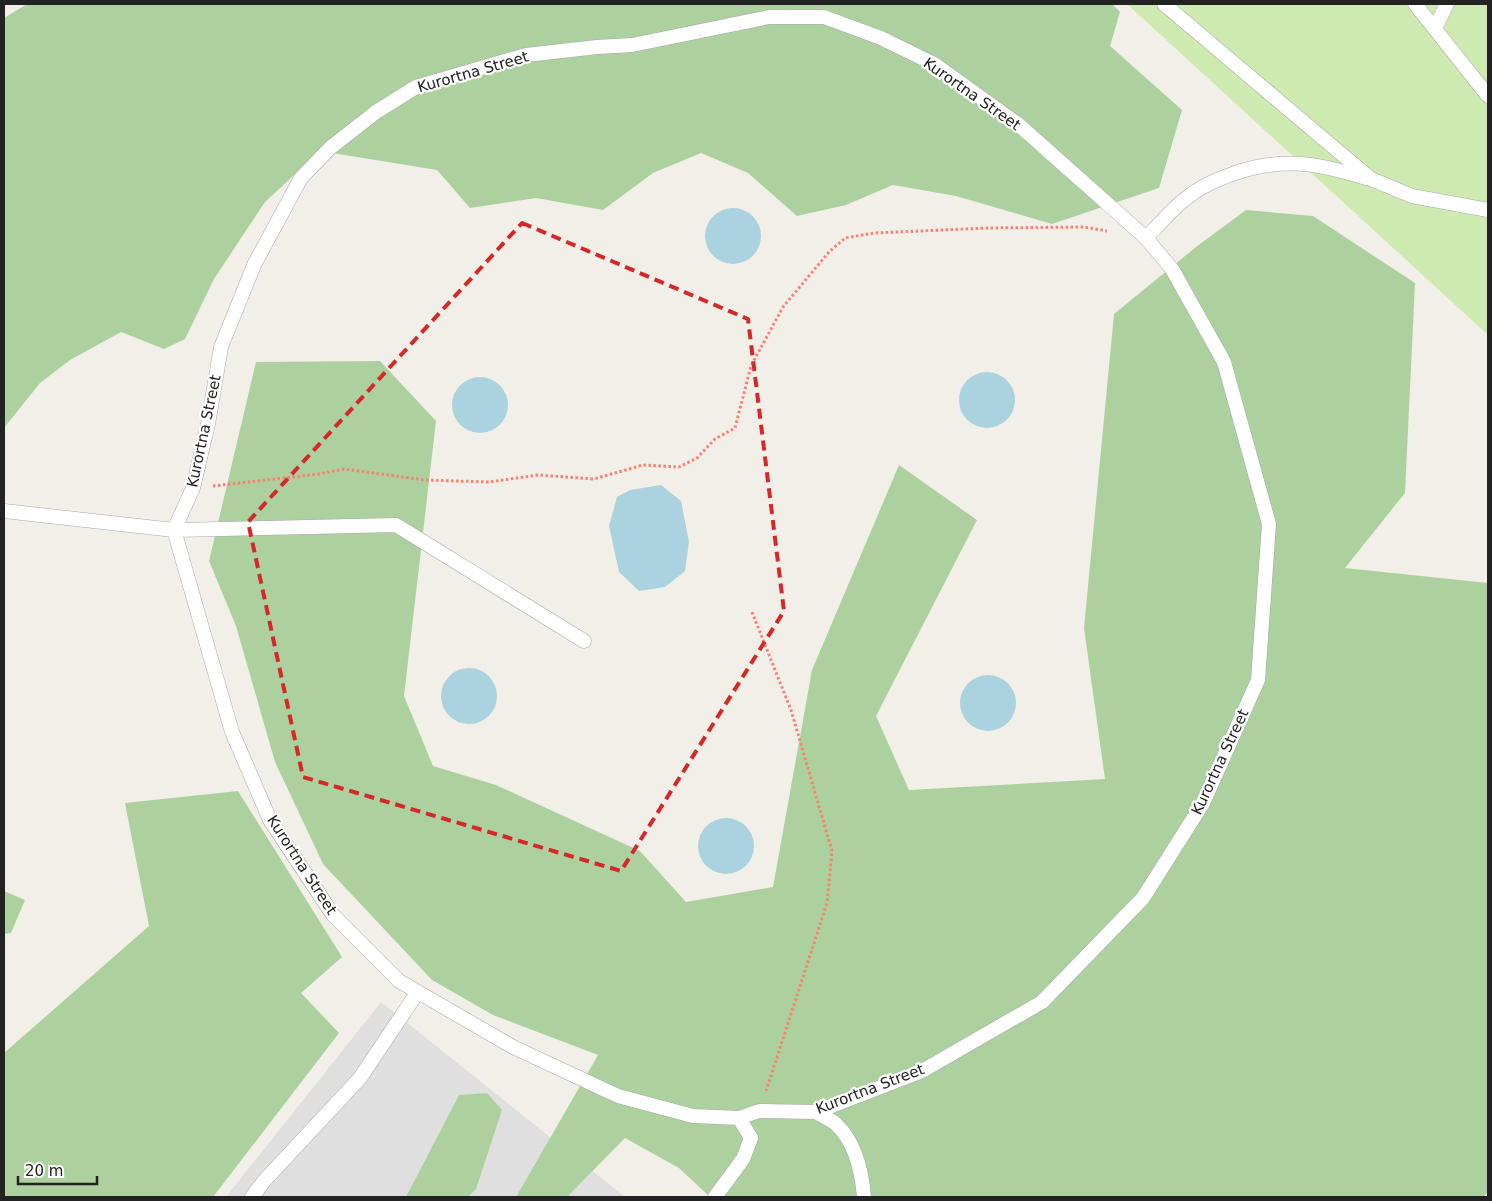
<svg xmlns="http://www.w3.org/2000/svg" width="1492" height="1201" viewBox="0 0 1492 1201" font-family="'DejaVu Sans',sans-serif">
<rect width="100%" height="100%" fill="#f2efe9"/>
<!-- residential -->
<path fill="#e0dfdf" d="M381 1002 625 1197H226Z"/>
<!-- grass -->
<path fill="#cdebb0" d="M1127 4H1488V335Z"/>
<!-- forest -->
<path fill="#add19e" d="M27 4H1112L1120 12 1110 46 1182 110 1159 188 1052 224 956 196 893 185 846 205 797 216 748 173 701 153 653 173 603 210 536 198 470 208 437 170 320 151 265 202 214 279 185 339 164 349 121 332 70 360 40 383 4 428V18Z
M1246 210 1313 216 1415 283 1405 493 1345 568 1488 583V1191L1484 1197H710L679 1168 625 1138 567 1197H516L598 1055 493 1015 432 980 323 864 275 762 236 626 209 561 256 362 380 361 436 421 404 696 433 766 496 785 640 851 686 902 773 887 812 670 899 465 977 520 876 716 909 790 1105 779 1084 628 1114 314 1196 247Z
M238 791 342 957 301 993 339 1033 213 1197H4V1053L149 926 125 803Z
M4 891 25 900 11 933 4 934Z
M487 1093 502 1110 476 1189 468 1197H406L459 1095Z"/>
<!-- water -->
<path fill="#aad3df" d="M705 236a28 28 0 1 1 56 0a28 28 0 1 1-56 0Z
M959 400a28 28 0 1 1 56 0a28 28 0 1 1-56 0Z
M452 405a28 28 0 1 1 56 0a28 28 0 1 1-56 0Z
M661 485 681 501 689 542 685 571 665 587 639 591 619 572 609 526 617 497 630 490Z
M441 696a28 28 0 1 1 56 0a28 28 0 1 1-56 0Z
M960 703a28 28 0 1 1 56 0a28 28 0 1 1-56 0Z
M698 846a28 28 0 1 1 56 0a28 28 0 1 1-56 0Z"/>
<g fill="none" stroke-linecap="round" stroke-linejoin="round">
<!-- service casing -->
<g stroke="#a9a9a9" stroke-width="15">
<path id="service" d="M1164 4 1371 179 1412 196 1488 210
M1415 4 1488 96
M769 17H824L881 38 934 64 1019 125 1146 238 1172 269 1224 362 1269 524 1258 680 1203 803 1143 898 1042 1002 922 1071 816 1112 759 1111 739 1118 693 1116 618 1096 513 1047 399 981 333 915 270 820 232 732 174 530 193 488 208 424 221 347 254 265 301 178 330 148 376 112 416 87 526 55 597 47 632 45Z
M1435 28 1447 4
M1146 238C1158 226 1170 211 1184 200 1199 187 1216 180 1235 173 1284 157 1317 163 1366 178
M4 511 174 530 396 525 584 641
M816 1112C822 1116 830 1119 836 1124 855 1142 862 1172 864 1197
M252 1197 264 1181 360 1078 417 993
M715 1197 743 1159 751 1138 739 1118"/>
</g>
<!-- path -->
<path stroke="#fa8072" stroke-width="3" stroke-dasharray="2.5 2.5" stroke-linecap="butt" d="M213 486 319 474 344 469 425 480 489 482 538 475 594 479 643 465 679 467 697 458 715 439 735 428 751 366 783 307 829 252 845 238 874 233 988 228 1084 227 1107 231
M752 612 791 710 832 851 827 903 766 1091"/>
<!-- service -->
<use href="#service" stroke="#fff" stroke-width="14"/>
</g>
<!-- marked area -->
<path fill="none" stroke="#d62828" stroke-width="4" stroke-dasharray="10 6" stroke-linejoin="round" d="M522 223 748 319 784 611 621 871 303 777 248 522Z"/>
<g text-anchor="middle" stroke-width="4.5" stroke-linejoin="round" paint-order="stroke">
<!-- street labels -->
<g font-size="15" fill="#222" stroke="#fff">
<text transform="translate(473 72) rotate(-16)" y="5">Kurortna Street</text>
<text transform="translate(972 94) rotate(35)" y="5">Kurortna Street</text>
<text transform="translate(204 431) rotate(-78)" y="5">Kurortna Street</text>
<text transform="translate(1220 762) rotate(-65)" y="5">Kurortna Street</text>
<text transform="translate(302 865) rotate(57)" y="5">Kurortna Street</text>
<text transform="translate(870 1089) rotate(-21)" y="5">Kurortna Street</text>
</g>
</g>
<!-- border -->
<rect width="1492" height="1201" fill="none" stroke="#222222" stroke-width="10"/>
<!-- scale -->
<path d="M18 1176v8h79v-8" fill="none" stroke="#222222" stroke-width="2.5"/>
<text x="25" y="1176" font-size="15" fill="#222222" stroke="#ffffff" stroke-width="4" paint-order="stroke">20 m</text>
</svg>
